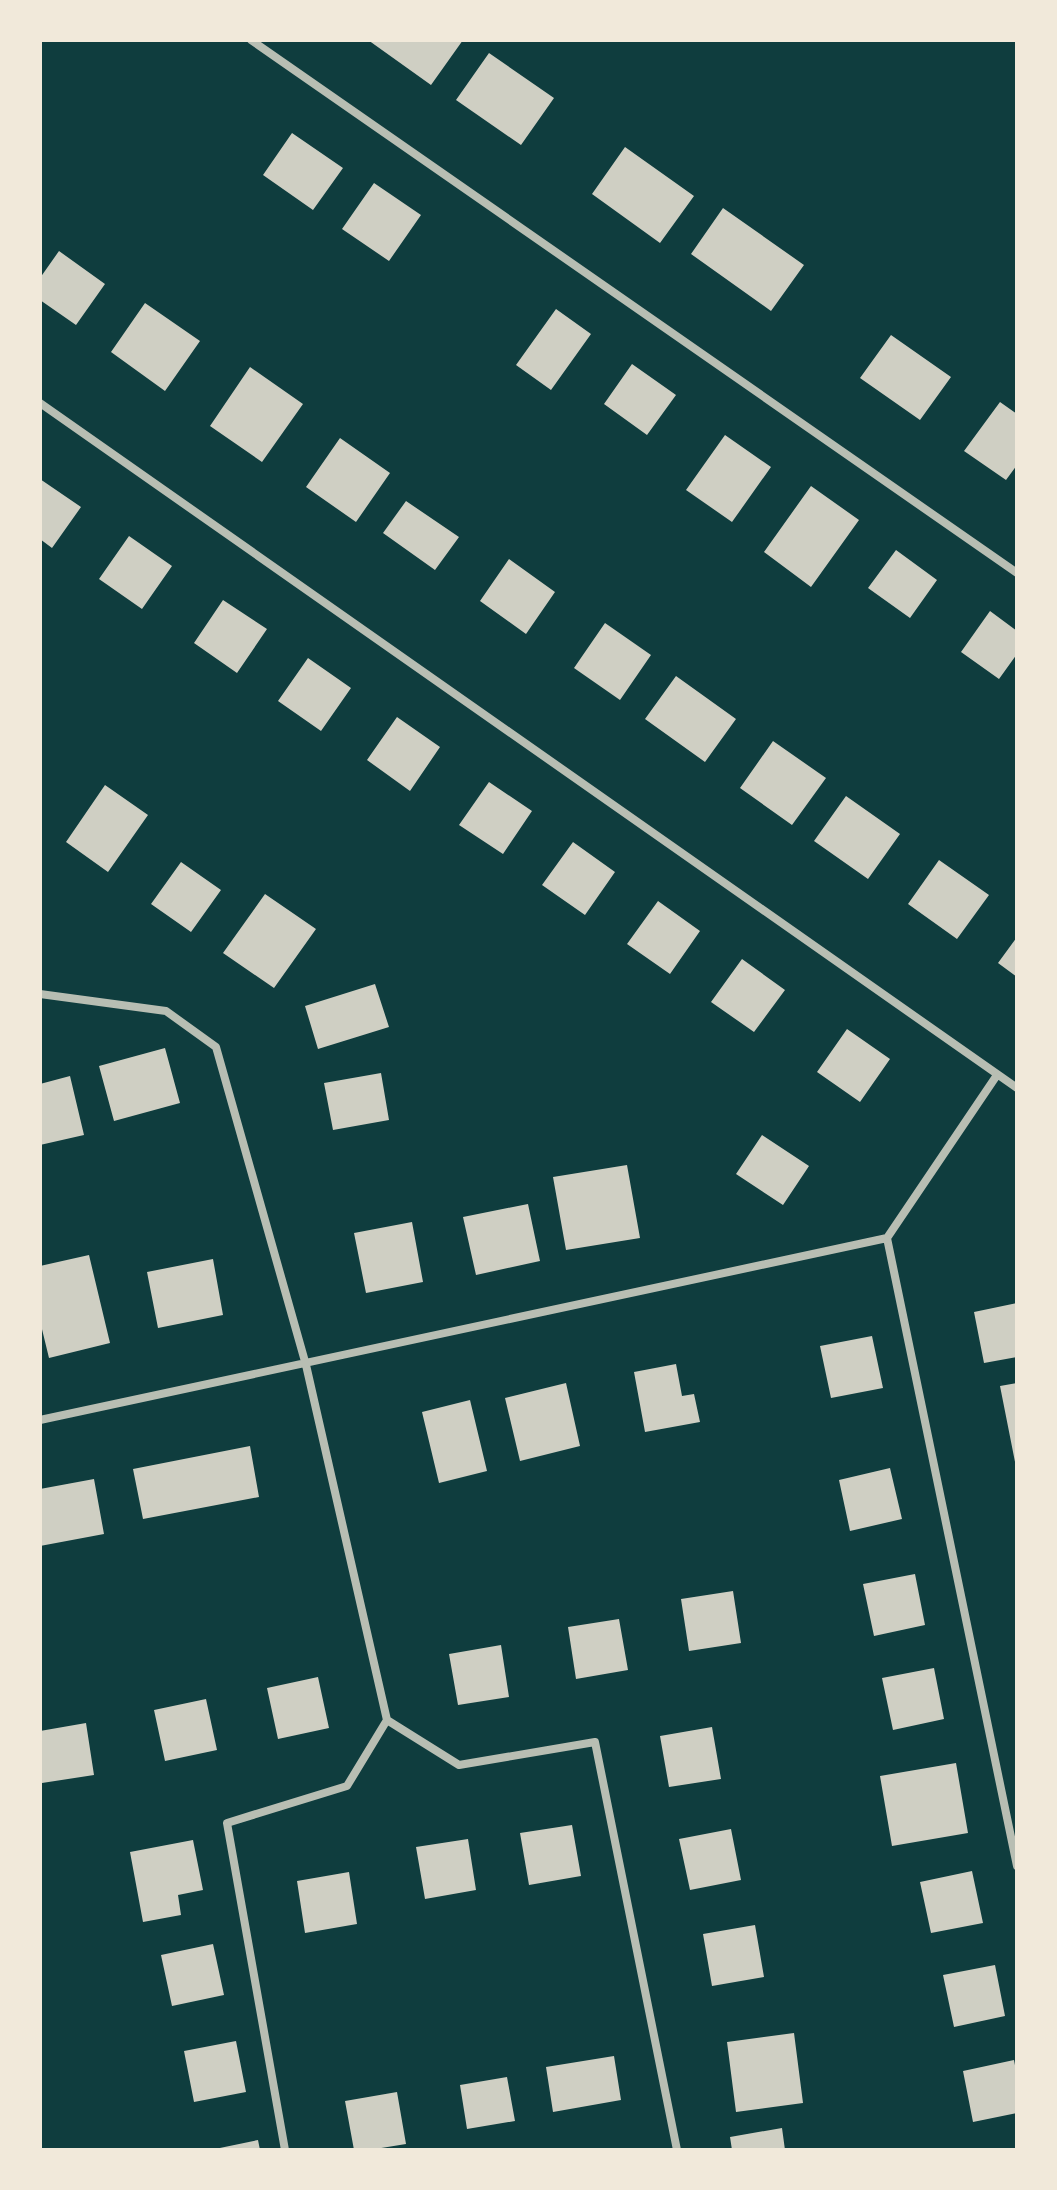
<svg xmlns="http://www.w3.org/2000/svg" width="1057" height="2190" viewBox="0 0 1057 2190" font-family="Literata,serif">
<rect width="100%" height="100%" fill="#0f3d3e"/>
<!-- building -->
<path fill="#cfcfc3" d="M368 40H463L431 85Z
M489 53 554 98 521 145 456 100Z
M292 133 343 168 313 210 263 175Z
M625 147 694 196 660 243 592 194Z
M374 183 421 215 389 261 342 229Z
M723 208 804 265 771 311 691 254Z
M59 251 105 284 76 325 40 300V278Z
M145 303 200 341 165 391 111 352Z
M556 309 591 334 551 390 516 365Z
M891 335 951 377 920 420 860 378Z
M632 364 676 395 647 435 604 404Z
M250 367 303 404 262 462 210 426Z
M1000 402 1017 414V465L1006 480 964 451Z
M725 435 771 467 732 522 686 490Z
M340 438 390 473 356 522 306 487Z
M40 479 81 507 52 548 40 539Z
M811 486 859 520 811 587 764 552Z
M406 501 459 537 435 570 383 533Z
M129 536 172 566 142 609 99 579Z
M896 550 937 580 910 618 868 588Z
M509 559 555 592 526 634 480 601Z
M223 600 267 629 237 673 194 643Z
M990 611 1017 631V654L999 679 961 652Z
M605 623 651 655 620 700 574 668Z
M308 658 351 688 321 731 278 701Z
M676 676 736 719 705 762 645 719Z
M397 717 440 747 410 791 367 760Z
M773 741 826 778 792 825 740 788Z
M489 782 532 811 503 854 459 825Z
M105 785 148 815 108 872 66 842Z
M846 796 900 834 868 879 814 841Z
M573 842 615 872 585 915 542 885Z
M939 860 989 895 957 939 908 904Z
M181 862 221 890 191 932 151 904Z
M265 894 316 929 274 988 223 953Z
M658 901 700 931 670 974 627 944Z
M1017 937V977L998 963Z
M742 959 785 990 754 1032 711 1002Z
M375 984 389 1027 318 1049 305 1006Z
M847 1029 890 1059 860 1102 817 1072Z
M165 1048 180 1103 114 1121 99 1066Z
M381 1073 389 1120 333 1130 324 1083Z
M70 1076 84 1135 40 1145V1084Z
M762 1135 809 1166 783 1205 736 1174Z
M627 1165 640 1238 566 1250 553 1177Z
M528 1204 540 1261 476 1275 463 1217Z
M412 1222 423 1282 366 1293 354 1233Z
M89 1255 110 1343 49 1358 40 1321V1266Z
M213 1259 223 1315 158 1328 147 1272Z
M1017 1303V1357L984 1363 974 1312Z
M872 1336 883 1388 831 1398 820 1346Z
M676 1364 682 1396 694 1394 700 1422 645 1432 634 1372Z
M566 1383 580 1446 520 1461 505 1398Z
M1017 1383V1467H1016L1000 1386Z
M470 1400 487 1471 439 1483 422 1412Z
M250 1446 259 1497 143 1519 133 1469Z
M890 1468 902 1519 850 1531 839 1480Z
M94 1479 104 1534 40 1546V1489Z
M915 1574 925 1625 874 1636 863 1584Z
M733 1591 741 1643 689 1651 681 1599Z
M619 1619 628 1670 576 1679 568 1627Z
M501 1645 509 1697 458 1705 449 1654Z
M934 1668 944 1719 893 1730 882 1678Z
M318 1677 329 1728 278 1739 267 1688Z
M206 1699 217 1750 165 1761 154 1710Z
M86 1723 94 1775 42 1783 40 1769V1731Z
M712 1727 721 1779 669 1787 660 1736Z
M956 1763 968 1833 892 1846 880 1776Z
M572 1825 581 1876 529 1885 520 1833Z
M731 1829 741 1880 690 1890 679 1839Z
M468 1839 476 1890 425 1899 416 1847Z
M193 1840 203 1890 178 1895 181 1915 143 1922 130 1852Z
M972 1871 983 1923 931 1933 920 1882Z
M349 1872 357 1924 305 1933 297 1881Z
M755 1925 764 1977 712 1986 703 1934Z
M213 1944 224 1995 172 2006 161 1955Z
M995 1965 1005 2016 954 2027 943 1975Z
M794 2033 803 2103 736 2112 727 2042Z
M236 2041 246 2092 194 2102 184 2051Z
M614 2056 621 2100 553 2112 546 2067Z
M1014 2060 1017 2076V2113L973 2122 963 2071Z
M507 2077 515 2121 467 2129 460 2085Z
M397 2092 406 2144 369 2150H354L345 2101Z
M782 2128 785 2150H732L730 2137Z
M258 2140 260 2150H215V2149Z"/>
<g fill="none" stroke-linecap="round" stroke-linejoin="round">
<!-- minor -->
<path stroke="#b8beb3" stroke-width="8" d="M251 40 1017 573
M40 403 1017 1088
M40 994 166 1011 216 1047 306 1365 387 1720
M887 1238 1017 1866
M887 1238 997 1075
M40 1420 887 1238
M285 2150 227 1823 347 1786 387 1720 459 1765 595 1742 677 2150"/>
</g>
<!-- border -->
<rect width="1057" height="2190" fill="none" stroke="#f1e9da" stroke-width="84"/>
</svg>
